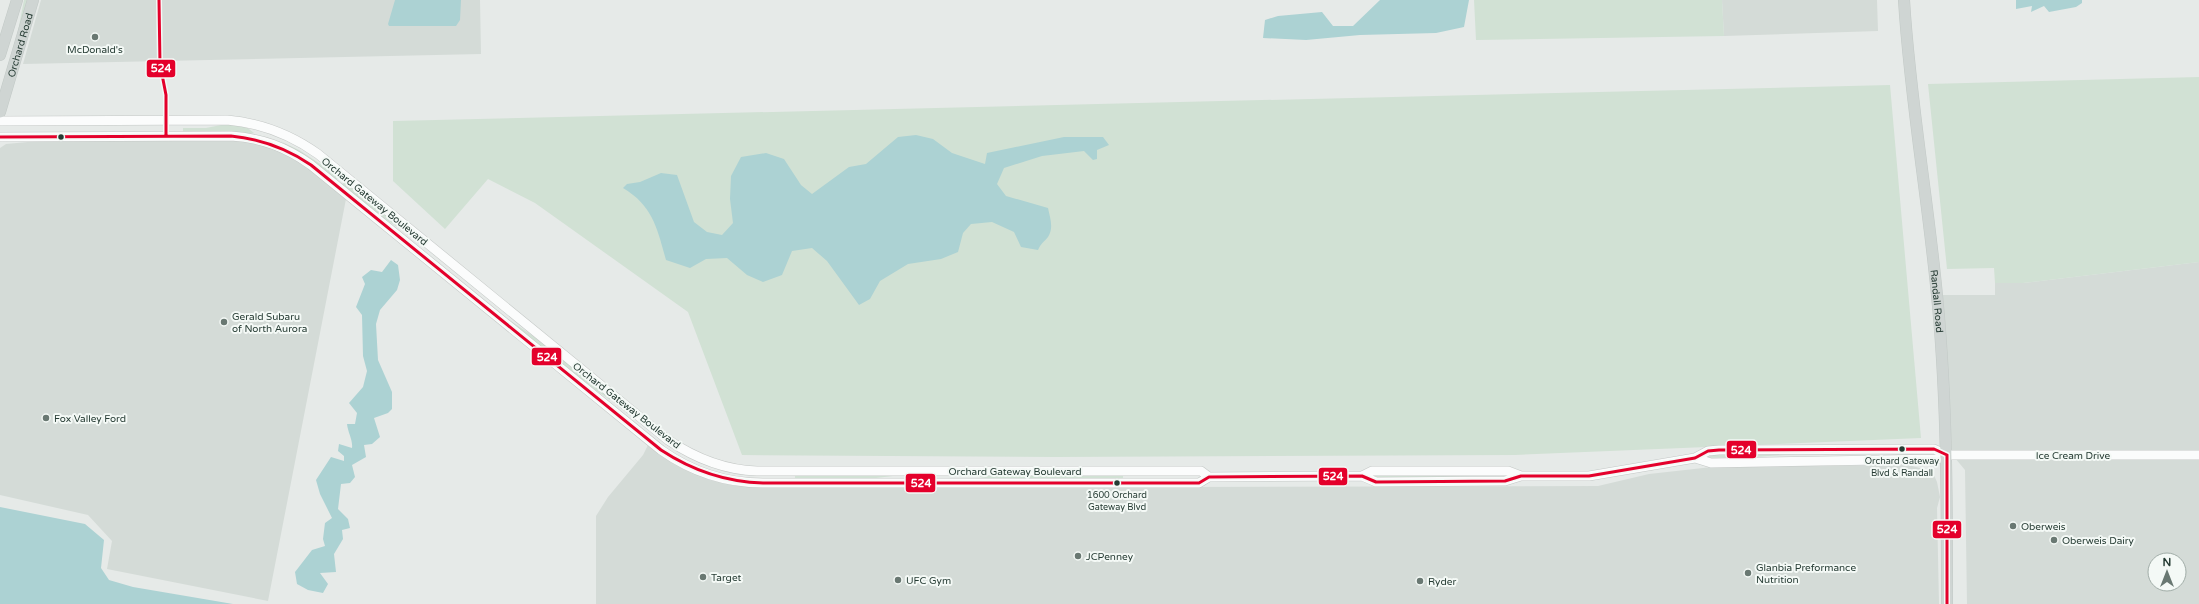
<svg xmlns="http://www.w3.org/2000/svg" width="2199" height="604" viewBox="0 0 2199 604" font-family="'Varela Round',sans-serif">
<rect width="100%" height="100%" fill="#e6eae8"/>
<!-- built -->
<path fill="#d4dbd7" fill-rule="evenodd" d="M41 0H480L481 54 23 64Z
M1722 0H1877L1878 31 1724 36Z
M50 140H240L276 148 297 159 346 199 268 601 107 569 112 541 88 515 0 495V148L6 144Z
M2199 262V604H1967L1965 470 1950 452 1939 295H1995V283H2023ZM2155 560H2179V584H2155Z
M648 445 674 464 710 480 736 486 760 488 1598 486 1649 474 1712 467 1908 465 1932 471 1937 482 1940 497 1937 508 1939 604H596V516L608 497 643 455Z"/>
<!-- green -->
<path fill="#d1e1d4" d="M24 0H29L20 31H18Z
M1474 0H1722L1724 36 1476 40Z
M2199 77V262L2023 283H1995L1994 268 1947 269 1928 84Z
M1890 85 1921 438 1515 455 1055 457 742 455 688 312 535 203 488 179 445 229 393 181V121Z
M226 124 245 126 254 133H183V128H206Z
M280 141 299 150 337 175 338 178 335 180 306 156Z
M344 181 408 233V234L373 211 342 185Z
M508 319 536 338 611 399 610 400 581 380 507 320Z
M1719 454H1799L1754 457 1702 458Z
M893 474V476L859 480 795 479V476Z
M1123 474V479H991L969 475Z
M1390 474H1516L1515 476 1369 478V476Z"/>
<!-- water -->
<path fill="#acd2d3" d="M395 0H461L460 20 456 26H389L388 24Z
M1380 0H1469L1464 27 1436 33 1360 35 1306 40 1263 38 1265 20 1278 16 1322 12 1333 26H1353Z
M2016 0H2082V3L2076 7 2049 12 2044 6 2031 12 2032 6 2016 9Z
M916 135 933 139 952 153 985 164 987 153 1064 137H1103L1109 145 1097 150V159L1093 160 1084 151 1042 156 1004 168 997 184 1006 196 1048 208C1050 218 1054 228 1048 237 1044 242 1041 243 1038 250L1021 247 1014 232 992 222 971 224 963 233 958 252 941 259 908 264 880 281 870 299 859 305 827 261 812 248 792 251 782 275 763 282 747 275 727 258 706 259 690 268 666 260C657 228 653 206 623 188L627 184 640 182 661 173 677 175 694 222 707 232 722 235 733 223 730 199 731 176 741 157 766 153 784 159 801 185 812 194 849 167 866 164 898 137Z
M391 260 398 265 400 280 397 290 380 310 376 324 378 360 392 392V409L388 413 374 418 380 437 372 444 364 445 366 457 352 465 355 477 350 483 341 484 338 509 348 519 350 528 342 530 343 539 334 554 336 572 320 573 328 584 323 593 308 590 297 584 295 572 312 550 325 546 323 539 325 523 332 518 320 494 316 480 331 457 344 461V456L338 451 339 444 352 448C353 440 348 433 347 424H355L357 413 349 403 363 387 367 371 363 356 362 315 356 307 365 284 362 277 371 270 382 272Z
M0 507 85 524 104 540 101 568 109 580 133 587 233 604H0Z"/>
<g fill="none" stroke-linecap="round" stroke-linejoin="round">
<!-- minor casing -->
<g stroke="#c3c7c5" stroke-width="10">
<path id="minor" d="M0 121 227 120C262 123 290 134 318 154L668 440C695 458 723 470 757 471H1201L1209 477
M0 137 231 136C262 138 286 147 311 165L661 450C692 472 724 483 763 483H1199L1209 477 1362 476 1376 482 1505 481 1521 476H1589L1695 458 1708 451 1719 450 1934 449 1947 455
M1695 458 1711 463 1938 459 1947 455H2199
M1362 476 1372 471H1508L1521 476"/>
</g>
<!-- major casing -->
<g stroke="#c2c9c6" stroke-width="12">
<g id="major">
<path id="s1" d="M1904 0C1910 102 1929 204 1938 306 1947 405 1947 504 1947 604"/>
<path d="M0 55 17 0"/>
<path id="s2" d="M0 112 33 0"/>
</g>
</g>
<!-- minor -->
<use href="#minor" stroke="#fbfcfc" stroke-width="9"/>
<!-- major -->
<use href="#major" stroke="#cfd5d3" stroke-width="11"/>
<!-- bus-1 casing -->
<g stroke="#f4f9f6" stroke-width="6">
<path id="bus-1" d="M159 0 160 64 166 95V136
M0 137 231 136C261 139 286 148 311 165L661 450C693 471 725 482 763 483H1199L1209 477 1362 476 1376 482 1505 481 1521 476H1589L1695 458 1708 451 1719 450 1934 449 1947 455
M1947 455V604"/>
</g>
<!-- bus-1 -->
<use href="#bus-1" stroke="#e4002b" stroke-width="3"/>
</g>
<!-- markers -->
<g fill="#697872" stroke="#f4f9f6" stroke-width="1.5">
<circle cx="95" cy="37" r="4"/>
<circle cx="224" cy="322" r="4"/>
<circle cx="46" cy="418" r="4"/>
<circle cx="2013" cy="526" r="4"/>
<circle cx="2054" cy="540" r="4"/>
<circle cx="1078" cy="556" r="4"/>
<circle cx="1748" cy="573" r="4"/>
<circle cx="703" cy="577" r="4"/>
<circle cx="898" cy="580" r="4"/>
<circle cx="1420" cy="581" r="4"/>
</g>
<g fill="#253b33" stroke="#f4f9f6" stroke-width="1.5">
<circle cx="61" cy="137" r="3.5"/>
<circle cx="1902" cy="449" r="3.5"/>
<circle cx="1117" cy="483" r="3.5"/>
</g>
<g text-anchor="middle" stroke-width="4" stroke-linejoin="round" paint-order="stroke">
<!-- bus labels -->
<g font-size="9" fill="#253b33" stroke="#f4f9f6">
<text x="1902" y="464">Orchard Gateway<tspan x="1902" dy="12">Blvd &amp; Randall</tspan></text>
<text x="1117" y="498">1600 Orchard<tspan x="1117" dy="12">Gateway Blvd</tspan></text>
</g>
<!-- street labels -->
<g font-size="10" fill="#253b33" stroke="#f4f9f6">
<text dy="4" stroke="none"><textPath href="#s2" startOffset="70">Orchard Road</textPath></text>
<text transform="translate(375 201) rotate(39)" y="4">Orchard Gateway Boulevard</text>
<text dy="4" stroke="none"><textPath href="#s1" startOffset="303">Randall Road</textPath></text>
<text transform="translate(627 405) rotate(38)" y="4">Orchard Gateway Boulevard</text>
<text x="2073" y="459">Ice Cream Drive</text>
<text x="1015" y="475">Orchard Gateway Boulevard</text>
</g>
<!-- poi labels -->
<g font-size="10" fill="#253b33" stroke="#f4f9f6" text-anchor="start">
<text x="95" y="53" text-anchor="middle">McDonald's</text>
<text x="232" y="320">Gerald Subaru<tspan x="232" dy="12">of North Aurora</tspan></text>
<text x="54" y="422">Fox Valley Ford</text>
<text x="2021" y="530">Oberweis</text>
<text x="2062" y="544">Oberweis Dairy</text>
<text x="1086" y="560">JCPenney</text>
<text x="1756" y="571">Glanbia Preformance<tspan x="1756" dy="12">Nutrition</tspan></text>
<text x="711" y="581">Target</text>
<text x="906" y="584">UFC Gym</text>
<text x="1428" y="585">Ryder</text>
</g>
</g>
<g stroke="#f4f9f6" stroke-width="1.5">
<rect x="146" y="59" width="30" height="19" rx="4" fill="#e4002b"/>
<rect x="531" y="347" width="31" height="19" rx="4" fill="#e4002b"/>
<rect x="1726" y="440" width="31" height="19" rx="4" fill="#e4002b"/>
<rect x="1318" y="467" width="30" height="19" rx="4" fill="#e4002b"/>
<rect x="905" y="473" width="31" height="20" rx="4" fill="#e4002b"/>
<rect x="1932" y="520" width="30" height="19" rx="4" fill="#e4002b"/>
</g>
<g font-size="11" text-anchor="middle" font-weight="bold" fill="#fff">
<text x="161" y="72">524</text>
<text x="547" y="361">524</text>
<text x="1741" y="454">524</text>
<text x="1333" y="480">524</text>
<text x="921" y="487">524</text>
<text x="1947" y="533">524</text>
</g>
<!-- north arrow -->
<g transform="translate(2167 572)"><circle r="19" fill="#f4f9f6" stroke="#a1ada8"/>
<path d="M0-3L7 15L0 10L-7 15Z" fill="#697872"/>
<text y="-6" font-size="11" font-weight="bold" text-anchor="middle" fill="#253b33">N</text>
</g>
</svg>
